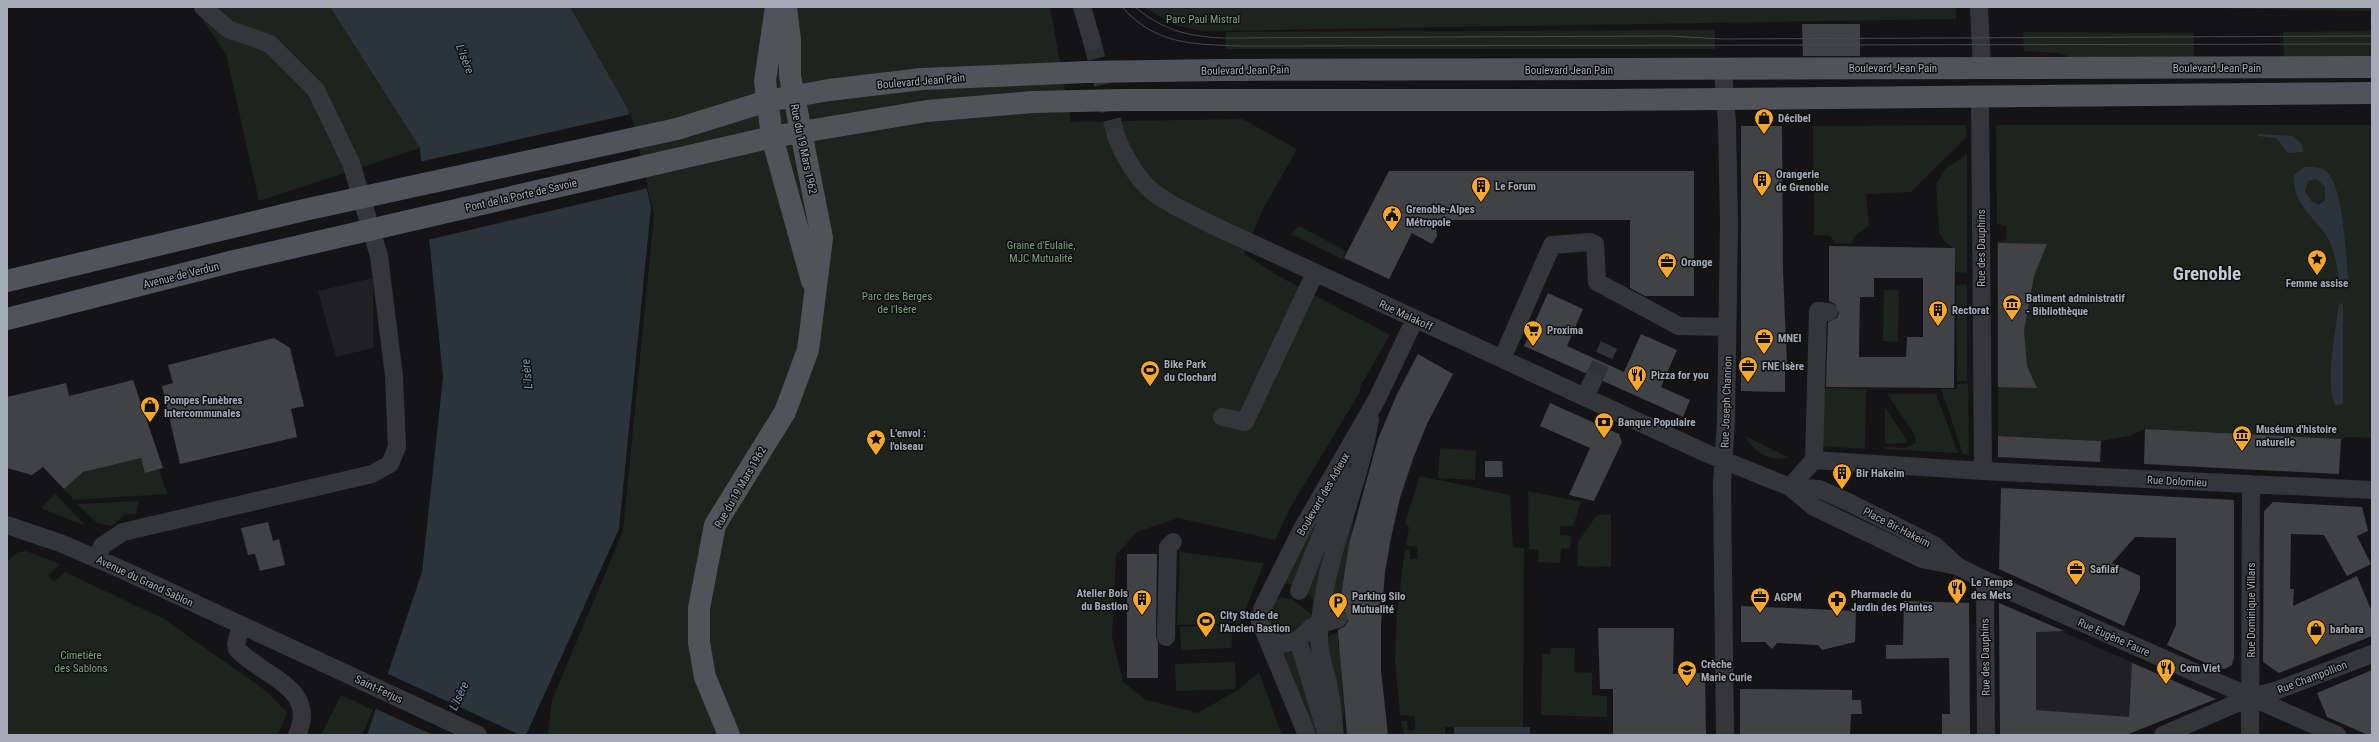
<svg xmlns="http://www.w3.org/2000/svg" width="2379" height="742" viewBox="0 0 2379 742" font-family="'Roboto Condensed',sans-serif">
<rect width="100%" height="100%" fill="#141416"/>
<!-- built -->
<path fill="#202023" d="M373 278V348L336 357 318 291Z
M1999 604 2156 673 2154 724 2126 735H2000Z"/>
<!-- green -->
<path fill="#1c241d" d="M194 7H330L420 148 259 201 226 54Z
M569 7H1050L1071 122 1242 119 1297 149 1262 211 1244 254 1280 277 1390 335 1360 387V392L1290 508 1275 540 1178 518 1137 532 1116 555 1112 636 1123 682 1146 700 1198 713 1239 689 1259 672 1282 735H548L552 700 623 531 654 214 628 109Z
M1143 7H1956V19L1202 31 1175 25Z
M2158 7H2372V11Z
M1715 30V49H1226V32Z
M2372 31V57L2284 58 2283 32Z
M2023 32 2194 33V58H2073L2059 53 2024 51Z
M1966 125V138L1911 192 1866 194 1869 226 1856 235 1851 244 1835 243 1830 236 1814 235 1813 126Z
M1996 125H2372V438L2348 437 2341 439 2145 429 2129 436 2101 441 1998 436 1997 242 2007 239 2006 226 1997 224Z
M1967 154V273L1956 272 1954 248 1945 242 1939 232 1936 184 1946 168Z
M1299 226 1346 251 1342 259 1291 234Z
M1967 284V381H1957L1956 285Z
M1884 290H1899L1898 342 1883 341Z
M1957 384H1968L1969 455 1963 454 1941 389H1957Z
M1822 388 1866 389 1865 449 1822 446Z
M1887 394H1936L1958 453 1885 449V447L1906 448 1916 443 1915 435Z
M1885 407 1906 439V443L1885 444Z
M1745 436 1789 458C1769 461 1755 454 1745 436Z
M1440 448 1476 451 1475 480 1438 478Z
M141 458 145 473 159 469 167 494 74 500 64 489 85 470Z
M1420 476 1510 495 1513 547 1524 548 1523 727H1445V735H1404L1401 721H1407L1408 730H1415V716L1400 715 1395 659 1397 611 1405 550H1410V559H1418L1417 546H1406L1409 527 1405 523Z
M1336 477 1295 584H1282Z
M1348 481 1316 604 1306 590Z
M1528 491 1581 502 1573 526H1560V535L1571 536 1570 549 1561 548 1560 563 1538 562 1539 550 1529 549Z
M55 494 86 526 43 509 42 507Z
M139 501 136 514 125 515 111 526 97 523 77 504Z
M1352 510 1354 520 1339 605 1332 603 1328 598Z
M1611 514V567L1578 566V542L1597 515Z
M26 551 60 564 48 576 54 582 65 572 164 619 269 693 287 713 278 735H7V562L18 552Z
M1180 552 1264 563 1240 623 1177 625Z
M1279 597 1292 599 1312 615V618L1301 630 1279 637 1271 631C1269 619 1266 605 1279 597Z
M1231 625 1232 648 1181 650 1180 627Z
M1338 633V646L1340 647 1344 710 1342 722 1324 642 1331 634Z
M1551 648H1575L1574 672 1592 673V695L1607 696V717L1541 715 1542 654H1550Z
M1276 649 1292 650 1319 735H1313Z
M1235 662 1236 689 1176 691 1175 664Z
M341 695 373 710 362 735H321Z"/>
<!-- water -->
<path fill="#2a343a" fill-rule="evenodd" d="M330 7H570L628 109 651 207 619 529 526 735H367L422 572 443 377 420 148Z
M2257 134 2293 136 2302 144 2303 152 2288 153 2276 138 2258 136Z
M2304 167C2312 167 2321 166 2327 172 2344 187 2346 261 2349 285H2339C2338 268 2335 250 2326 235 2312 215 2292 203 2294 175ZM2317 179 2325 187V200L2319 205 2311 201 2305 191 2308 181Z
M2339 303 2343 304V404L2335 405C2325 385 2336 327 2339 303Z
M1454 727H1530V735H1454Z"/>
<!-- pier -->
<path fill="#141416" d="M631 114 648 188 427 240 419 162Z
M386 673 520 735H433L374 708Z"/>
<!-- building -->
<path fill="#404246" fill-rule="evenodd" d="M1802 24H1860V56H1803Z
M1741 126H1782L1783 272 1787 364 1785 366V392L1741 391Z
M1389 171H1694V296H1645L1630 288V220H1435L1437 236 1432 244 1412 233 1389 279 1344 258Z
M1998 243 2047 244 2034 276 2024 330 2027 366 2037 388 1998 387Z
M1829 246 1955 248 1954 388 1826 387 1828 322 1837 318 1839 313 1835 304 1829 301ZM1874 278H1923V337H1907L1906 357H1859L1860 297H1874Z
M1548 293 1583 309 1567 346 1624 372 1641 334 1677 350 1661 387 1690 400 1683 417 1603 381 1602 374 1597 370H1592L1585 373 1524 346Z
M274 338 290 348 304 406 291 409 297 437 180 464 162 386 173 383 168 365Z
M1418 354 1453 374 1427 424 1414 456 1400 498 1391 538 1385 572 1381 625V670L1388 735H1347L1338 633V630L1345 626 1348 621 1345 612 1339 609 1349 544 1378 439 1397 394Z
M133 380 163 468 145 473 141 458 83 472 64 489 43 467 32 475 7 468V397L66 383 69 396Z
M1550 403 1619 434 1622 442 1594 501 1569 495 1590 448 1540 426Z
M2145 429 2341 439 2339 474 2144 464Z
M1998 436 2101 441 2100 462 1998 457Z
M1485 461H1502L1503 477H1485Z
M2001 488 2234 500V657L2232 665 2225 669 2216 668 2167 645 2176 625V538L2135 537 2112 563 2140 576V590L2124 626 1999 569Z
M2273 502 2362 507 2368 531 2357 536 2371 564 2347 576 2324 535 2291 534 2290 589H2294L2293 606 2357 576 2372 612V636L2279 673 2263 662 2264 511Z
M268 522 273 541 279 539 285 565 260 571 255 554 248 555 241 528Z
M1127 554H1157L1156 637 1158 643V678H1127Z
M1904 601 1969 603 1970 735H1942V714H1950L1949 658 1886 659V645H1903Z
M1999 603 2064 631 2036 632V710L2129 717 2132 663 2216 699 2126 735H2000Z
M1741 606 1856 611 1855 642 1822 650 1818 645 1777 643 1772 649 1765 642H1741Z
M1598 628H1674L1673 674 1705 673 1706 735H1613V689H1600Z
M2372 670V735H2368L2327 717 2317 693Z
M1740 689 1852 690V700H1861L1862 714H1851L1850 735H1740Z"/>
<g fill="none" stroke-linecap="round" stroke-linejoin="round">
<!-- minor-tunnel -->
<path stroke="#313236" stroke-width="18" stroke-dasharray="18 9" stroke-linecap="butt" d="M1092 41 1116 136
M1593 380 1609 345"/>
<!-- minor -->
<path stroke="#35363b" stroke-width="18" d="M1082 7 1092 41
M1979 7 1982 68
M1723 70 1727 123 1729 224 1726 420 1722 484 1725 735
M1980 97 1983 471
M1116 136C1139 192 1159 198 1210 224L1708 454 1790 487 1819 489 1848 502 1934 545 1957 566 1985 580 2337 735
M1502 359 1552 245 1590 242 1595 244 1597 282 1679 326 1727 327
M1585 397 1593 380
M1222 417 1245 422 1315 273
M1814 460 1818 311 1829 312
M1790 487 1814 460 1983 471 2372 490
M1790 487 1814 507 1922 559 1957 566
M7 525 60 543 123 570 478 735
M97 559 102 546 123 532 372 474 390 464 397 447 394 376 379 256 351 163 316 90 270 44 228 29 203 7
M1985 580 1986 735
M1299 591 1345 475
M241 626 236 644 237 649C262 677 319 687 297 735
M1166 637 1168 547 1173 542
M1298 640 1327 735
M1269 641 1282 644 1298 640 1312 627 1338 619
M1307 735 1260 621 1262 609 1302 529 1377 399 1415 319
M1335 735C1333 719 1332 703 1329 687 1326 671 1318 653 1319 636 1322 561 1358 493 1370 419
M2163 735 2251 697 2275 691 2372 654
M2250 735 2251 484"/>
<!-- major -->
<path stroke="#51535a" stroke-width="22" d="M776 7 765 81 772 137 812 281
M7 281 304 210 677 129 767 101 829 90 922 79 1087 72 1221 70 2372 67
M7 319 230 262 772 137 927 111 1033 102 1122 100H1603L2372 93
M729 735 705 677 699 643V608L715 525 785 412 808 350 822 238 790 76V40L786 7"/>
<!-- tram -->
<path stroke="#484a50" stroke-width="1" d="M1122 7C1156 45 1192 44 1239 46L2372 44
M1135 7C1163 30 1186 36 1222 38L1670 36 1722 39 2372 36"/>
</g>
<!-- icons -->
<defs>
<g id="shop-pin" transform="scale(1)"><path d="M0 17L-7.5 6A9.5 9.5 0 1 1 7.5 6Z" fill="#f7a82b" stroke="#0f0f11"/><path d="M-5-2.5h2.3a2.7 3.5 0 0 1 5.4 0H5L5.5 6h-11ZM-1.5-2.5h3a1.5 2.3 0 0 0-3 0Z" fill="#111"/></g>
<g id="building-pin" transform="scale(1)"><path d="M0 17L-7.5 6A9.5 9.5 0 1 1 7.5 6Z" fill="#f7a82b" stroke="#0f0f11"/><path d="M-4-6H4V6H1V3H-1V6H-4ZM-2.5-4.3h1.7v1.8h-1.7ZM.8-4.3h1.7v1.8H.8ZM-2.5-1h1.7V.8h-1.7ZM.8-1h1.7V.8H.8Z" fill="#111"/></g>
<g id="civic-pin" transform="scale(1)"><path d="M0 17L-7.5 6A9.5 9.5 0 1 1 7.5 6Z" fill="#f7a82b" stroke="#0f0f11"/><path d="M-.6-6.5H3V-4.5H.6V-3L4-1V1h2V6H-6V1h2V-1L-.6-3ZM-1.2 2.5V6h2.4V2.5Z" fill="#111"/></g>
<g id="sight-pin" transform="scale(1)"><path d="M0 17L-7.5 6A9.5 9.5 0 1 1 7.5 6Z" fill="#f7a82b" stroke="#0f0f11"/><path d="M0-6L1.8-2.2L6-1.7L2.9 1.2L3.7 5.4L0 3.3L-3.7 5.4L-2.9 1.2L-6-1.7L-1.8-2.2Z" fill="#111"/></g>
<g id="office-pin" transform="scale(1)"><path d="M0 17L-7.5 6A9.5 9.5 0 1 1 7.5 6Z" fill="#f7a82b" stroke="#0f0f11"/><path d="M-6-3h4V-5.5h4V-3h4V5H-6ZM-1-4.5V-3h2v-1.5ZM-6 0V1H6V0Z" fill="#111"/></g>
<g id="museum-pin" transform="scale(1)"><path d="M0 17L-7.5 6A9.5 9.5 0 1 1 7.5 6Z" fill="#f7a82b" stroke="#0f0f11"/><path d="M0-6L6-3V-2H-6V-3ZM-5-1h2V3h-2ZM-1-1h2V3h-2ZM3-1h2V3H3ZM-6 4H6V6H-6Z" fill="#111"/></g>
<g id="supermarket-pin" transform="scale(1)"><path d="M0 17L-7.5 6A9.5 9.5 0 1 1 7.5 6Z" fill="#f7a82b" stroke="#0f0f11"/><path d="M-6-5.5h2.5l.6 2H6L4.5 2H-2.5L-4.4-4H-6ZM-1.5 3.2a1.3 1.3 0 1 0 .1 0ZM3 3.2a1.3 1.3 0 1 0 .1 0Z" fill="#111"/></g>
<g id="stadium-pin" transform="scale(1)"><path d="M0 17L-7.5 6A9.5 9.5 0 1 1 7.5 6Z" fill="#f7a82b" stroke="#0f0f11"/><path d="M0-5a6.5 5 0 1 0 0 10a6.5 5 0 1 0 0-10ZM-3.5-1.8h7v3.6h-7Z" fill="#111"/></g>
<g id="restaurant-pin" transform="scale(1)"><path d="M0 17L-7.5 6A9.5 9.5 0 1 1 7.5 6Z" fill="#f7a82b" stroke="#0f0f11"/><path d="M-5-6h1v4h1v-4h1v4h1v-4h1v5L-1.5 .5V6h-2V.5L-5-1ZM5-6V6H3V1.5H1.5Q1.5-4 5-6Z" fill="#111"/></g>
<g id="bank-pin" transform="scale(1)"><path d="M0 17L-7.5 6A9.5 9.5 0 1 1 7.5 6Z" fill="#f7a82b" stroke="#0f0f11"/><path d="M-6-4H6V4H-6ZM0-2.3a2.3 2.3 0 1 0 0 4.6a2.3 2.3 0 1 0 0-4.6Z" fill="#111"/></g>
<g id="pharmacy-pin" transform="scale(1)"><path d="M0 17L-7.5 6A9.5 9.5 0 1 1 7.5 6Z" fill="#f7a82b" stroke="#0f0f11"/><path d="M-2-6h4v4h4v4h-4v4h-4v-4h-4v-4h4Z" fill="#111"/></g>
<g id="parking-pin" transform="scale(1)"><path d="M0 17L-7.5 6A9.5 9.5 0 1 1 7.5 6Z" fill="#f7a82b" stroke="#0f0f11"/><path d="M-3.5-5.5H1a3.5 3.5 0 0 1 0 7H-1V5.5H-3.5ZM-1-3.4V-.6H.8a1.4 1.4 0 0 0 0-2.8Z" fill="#111"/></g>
<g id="school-pin" transform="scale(1)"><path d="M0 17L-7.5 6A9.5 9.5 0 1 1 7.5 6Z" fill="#f7a82b" stroke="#0f0f11"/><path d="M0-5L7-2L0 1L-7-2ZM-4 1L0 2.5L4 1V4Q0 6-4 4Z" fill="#111"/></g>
</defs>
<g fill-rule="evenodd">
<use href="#shop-pin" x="1764" y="118"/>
<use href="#building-pin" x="1762" y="180"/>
<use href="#building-pin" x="1481" y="186"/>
<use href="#civic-pin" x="1392" y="215"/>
<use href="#sight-pin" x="2317" y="259"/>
<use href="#office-pin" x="1667" y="262"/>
<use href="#museum-pin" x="2012" y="304"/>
<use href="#building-pin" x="1938" y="310"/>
<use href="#supermarket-pin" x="1533" y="330"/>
<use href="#office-pin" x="1764" y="338"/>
<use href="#office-pin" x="1748" y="366"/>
<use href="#stadium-pin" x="1150" y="370"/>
<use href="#restaurant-pin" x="1637" y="375"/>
<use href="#shop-pin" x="150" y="406"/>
<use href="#bank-pin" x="1604" y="422"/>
<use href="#museum-pin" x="2242" y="435"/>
<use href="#sight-pin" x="876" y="439"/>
<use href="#building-pin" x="1842" y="473"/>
<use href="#office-pin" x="2076" y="569"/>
<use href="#restaurant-pin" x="1957" y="588"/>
<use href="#office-pin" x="1760" y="597"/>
<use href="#building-pin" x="1142" y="599"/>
<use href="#pharmacy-pin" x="1837" y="600"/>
<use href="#parking-pin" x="1338" y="602"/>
<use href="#stadium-pin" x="1206" y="621"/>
<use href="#shop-pin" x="2316" y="629"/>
<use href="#restaurant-pin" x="2166" y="668"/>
<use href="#school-pin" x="1687" y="670"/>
</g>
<g text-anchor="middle" stroke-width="3" stroke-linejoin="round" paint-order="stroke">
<!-- park labels -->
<g font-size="11" fill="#7ca27c" stroke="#0f0f11">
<text x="1203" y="23">Parc Paul Mistral</text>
<text x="1041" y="249">Graine d'Eulalie,<tspan x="1041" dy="13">MJC Mutualité</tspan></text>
<text x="897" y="300">Parc des Berges<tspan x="897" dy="13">de l'Isère</tspan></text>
<text x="81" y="659">Cimetière<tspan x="81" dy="13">des Sablons</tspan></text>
</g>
<!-- street labels -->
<g font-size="11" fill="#a5acb7" stroke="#0f0f11">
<text x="1893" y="72">Boulevard Jean Pain</text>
<text x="2217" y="72">Boulevard Jean Pain</text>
<text transform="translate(1245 70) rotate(-1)" y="4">Boulevard Jean Pain</text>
<text x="1569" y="74">Boulevard Jean Pain</text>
<text transform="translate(921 81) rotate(-5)" y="4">Boulevard Jean Pain</text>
<text transform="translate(804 149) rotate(78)" y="4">Rue du 19 Mars 1962</text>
<text transform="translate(521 195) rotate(-13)" y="4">Pont de la Porte de Savoie</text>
<text transform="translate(1981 248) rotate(-90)" y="4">Rue des Dauphins</text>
<text transform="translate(181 275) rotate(-14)" y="4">Avenue de Verdun</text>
<text transform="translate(1406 315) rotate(25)" y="4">Rue Malakoff</text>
<text transform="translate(1726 402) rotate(-88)" y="4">Rue Joseph Chanrion</text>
<text transform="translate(2177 481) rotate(3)" y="4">Rue Dolomieu</text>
<text transform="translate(740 487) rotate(-60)" y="4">Rue du 19 Mars 1962</text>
<text transform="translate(1323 494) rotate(-60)" y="4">Boulevard des Adieux</text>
<text transform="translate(1897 527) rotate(27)" y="4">Place Bir-Hakeim</text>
<text transform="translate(145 581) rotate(25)" y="4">Avenue du Grand Sablon</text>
<text transform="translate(2251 610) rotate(-90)" y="4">Rue Dominique Villars</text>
<text transform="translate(2114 637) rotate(24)" y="4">Rue Eugène Faure</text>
<text transform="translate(1985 657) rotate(-91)" y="4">Rue des Dauphins</text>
<text transform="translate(2312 677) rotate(-21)" y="4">Rue Champollion</text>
<text transform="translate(379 689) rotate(25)" y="4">Saint-Ferjus</text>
</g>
<!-- poi labels -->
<g font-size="11" font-weight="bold" fill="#a5acb7" stroke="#0f0f11" text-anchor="start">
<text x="1778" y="122">Décibel</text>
<text x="1776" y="178">Orangerie<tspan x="1776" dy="13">de Grenoble</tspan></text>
<text x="1495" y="190">Le Forum</text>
<text x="1406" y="213">Grenoble-Alpes<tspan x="1406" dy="13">Métropole</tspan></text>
<text x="1681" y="266">Orange</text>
<text x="2317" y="287" text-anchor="middle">Femme assise</text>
<text x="2026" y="302">Batiment administratif<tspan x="2026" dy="13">- Bibliothèque</tspan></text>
<text x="1952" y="314">Rectorat</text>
<text x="1547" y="334">Proxima</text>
<text x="1778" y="342">MNEI</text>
<text x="1164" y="368">Bike Park<tspan x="1164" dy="13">du Clochard</tspan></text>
<text x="1762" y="370">FNE Isère</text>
<text x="1651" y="379">Pizza for you</text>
<text x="164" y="404">Pompes Funèbres<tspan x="164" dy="13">Intercommunales</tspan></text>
<text x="1618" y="426">Banque Populaire</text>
<text x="2256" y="433">Muséum d'histoire<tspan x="2256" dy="13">naturelle</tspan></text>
<text x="890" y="437">L'envol :<tspan x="890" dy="13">l'oiseau</tspan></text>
<text x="1856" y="477">Bir Hakeim</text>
<text x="2090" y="573">Safilaf</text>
<text x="1971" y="586">Le Temps<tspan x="1971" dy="13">des Mets</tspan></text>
<text x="1128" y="597" text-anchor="end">Atelier Bois<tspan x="1128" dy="13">du Bastion</tspan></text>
<text x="1851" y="598">Pharmacie du<tspan x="1851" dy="13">Jardin des Plantes</tspan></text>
<text x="1352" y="600">Parking Silo<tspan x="1352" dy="13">Mutualité</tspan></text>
<text x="1774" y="601">AGPM</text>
<text x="1220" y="619">City Stade de<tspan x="1220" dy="13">l'Ancien Bastion</tspan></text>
<text x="2330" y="633">barbara</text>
<text x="1701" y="668">Crèche<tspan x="1701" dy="13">Marie Curie</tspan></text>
<text x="2180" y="672">Cơm Viet</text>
</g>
<!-- water labels -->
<g font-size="12" font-style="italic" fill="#7b9cb3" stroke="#0f0f11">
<text transform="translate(465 59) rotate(69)" y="4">L'Isère</text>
<text transform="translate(527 374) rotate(-96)" y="4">L'Isère</text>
<text transform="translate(459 696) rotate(-65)" y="4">L'Isère</text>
</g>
<!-- town labels -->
<g font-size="19" font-weight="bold" fill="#c6cad3" stroke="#0f0f11">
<text x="2207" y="280">Grenoble</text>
</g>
</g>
<!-- border -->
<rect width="2379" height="742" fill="none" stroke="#a5acb7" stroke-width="16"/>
</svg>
